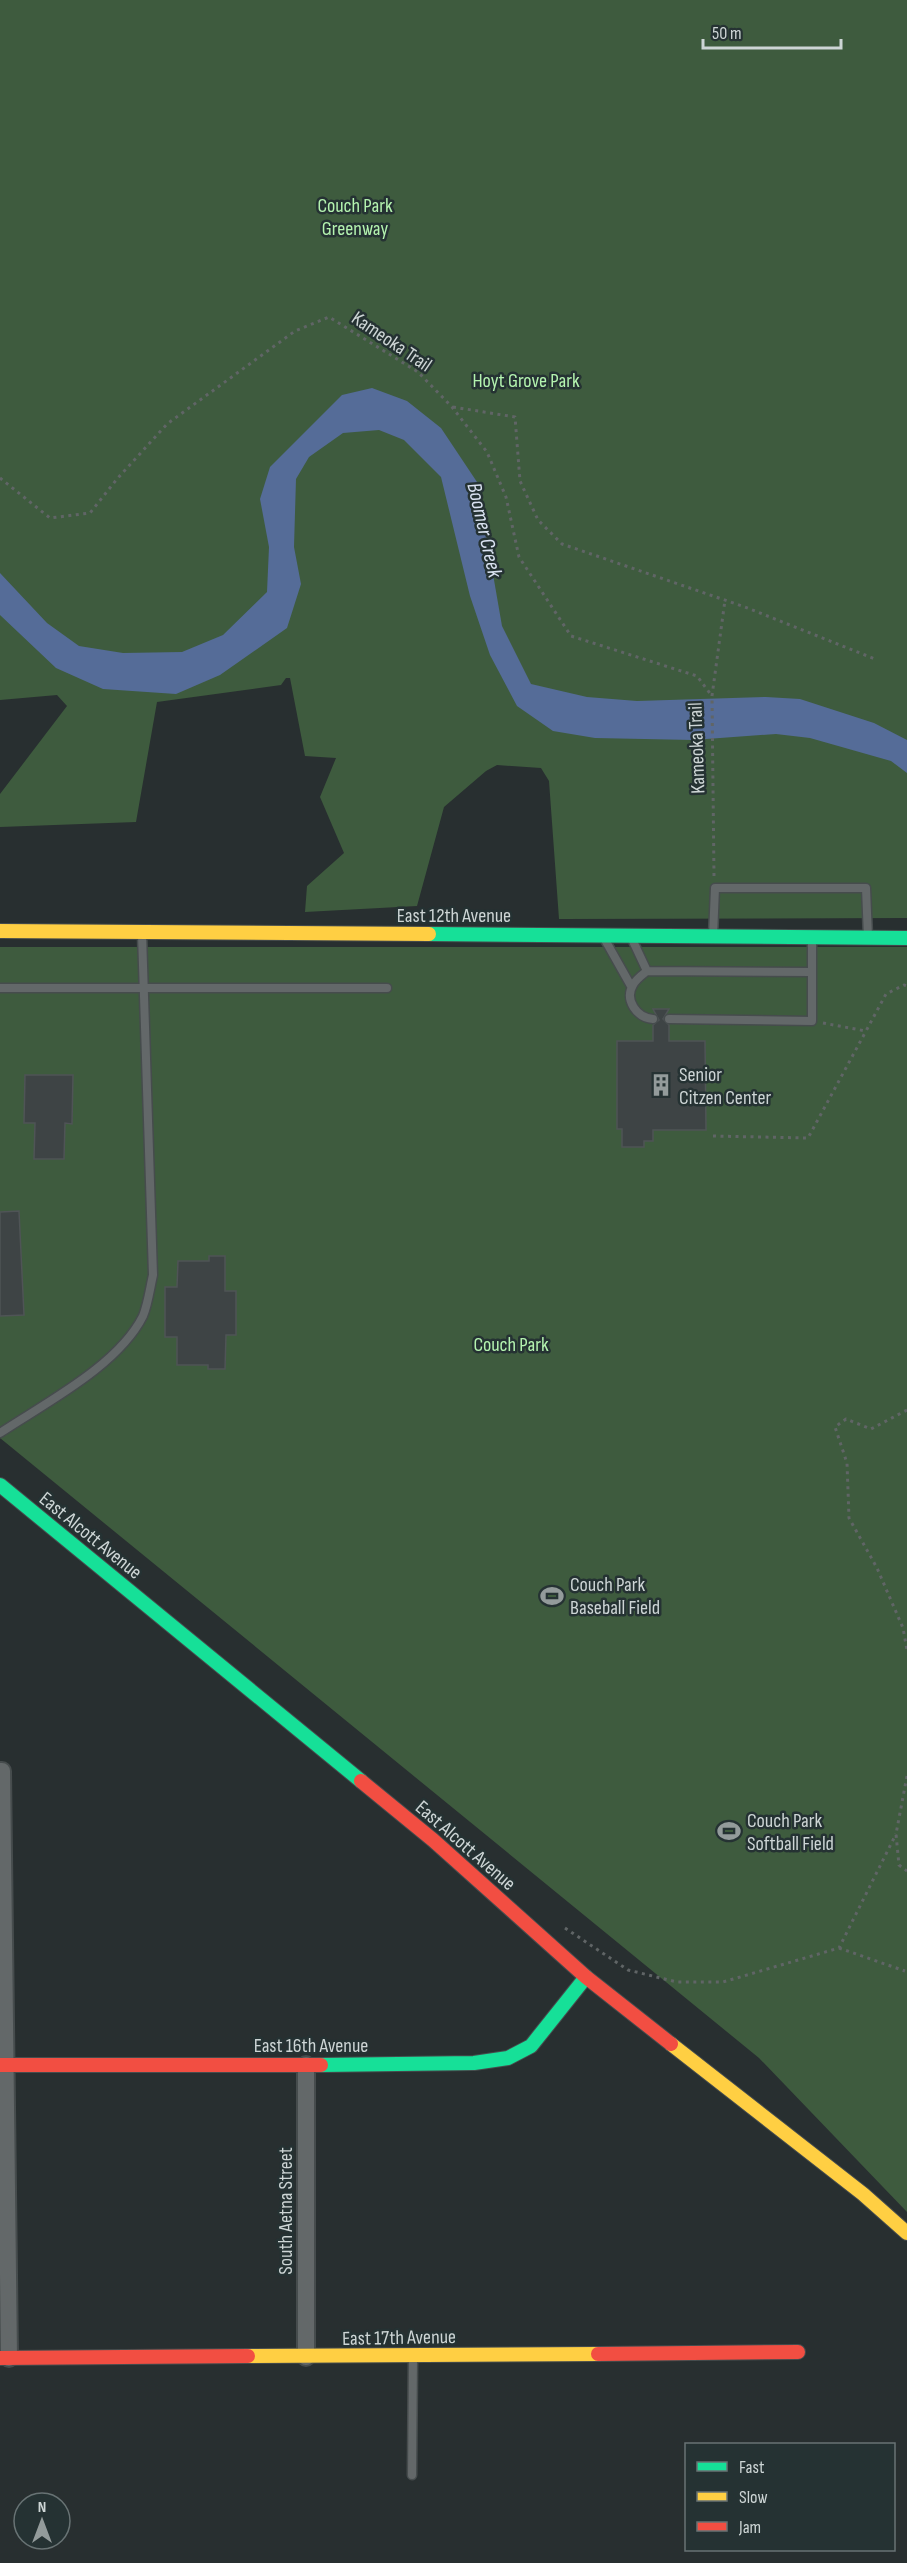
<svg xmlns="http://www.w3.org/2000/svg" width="907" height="2563" viewBox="0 0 907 2563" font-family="'Sofia Sans Condensed',sans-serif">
<rect width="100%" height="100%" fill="#282f30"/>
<!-- green -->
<path fill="#3e5b3e" d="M0 0H907V918L559 919 549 781 541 768 497 765 486 771 444 807 417 906 305 912 307 886 344 853 320 797 336 758 305 756 290 678H286L281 685 157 702 136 822 0 827V794L67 706 57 695 0 700Z
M0 947H907V2212L759 2058 0 1438Z"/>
<!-- water -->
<path fill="#556c98" d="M372 388 407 401 441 428 477 482 502 626 531 684 587 697 637 701 766 697 800 699 874 723 907 740V773L891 761 810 738 776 734 693 740 595 738 553 731 517 706 490 655 470 596 441 477 404 440 379 430 343 433 309 457 296 479 294 547 301 584 287 628 220 675 176 694 103 689 56 668 0 615V573L47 623 79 646 123 653 182 652 223 635 267 592 269 547 260 499 270 467 342 395Z"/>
<!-- building -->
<path fill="#3e4445" stroke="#4f5456" stroke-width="1.5" d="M653 1009H669L663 1019 669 1025V1041H705L706 1130H653V1141H644V1147H622V1129H617V1041H653V1025L659 1020Z
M25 1075H73L72 1124 65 1123 64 1159H34L35 1123H24Z
M19 1211 24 1315 0 1316V1212Z
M209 1256H225V1291H236V1335H226L225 1369H208V1365H177V1337H165V1287H177L178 1261H209Z"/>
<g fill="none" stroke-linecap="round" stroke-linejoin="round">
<!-- lane casing -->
<g stroke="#464c4d" stroke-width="11">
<path id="lane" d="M713 936 715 888H866L868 937
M604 938 631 986
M632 939 647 971
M0 988H387
M653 1019C637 1018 624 1000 633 985 636 979 642 975 647 971L812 972
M669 1019 812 1021V940
M0 1433C45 1403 118 1366 143 1316 148 1304 150 1288 153 1275L142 934
M412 2475 413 2356"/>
</g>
<!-- street casing -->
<g stroke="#464c4d" stroke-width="20">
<path id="street" d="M0 1771H2L9 2358
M306 2357V2065"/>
</g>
<!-- fast casing -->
<g stroke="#464c4d" stroke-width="16">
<path id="fast" d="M429 934 907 938
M0 1485 361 1781
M321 2065 474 2063 508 2058 531 2046 586 1977"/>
</g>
<!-- slow casing -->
<g stroke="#464c4d" stroke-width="16">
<path id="slow" d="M0 931 429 934
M671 2044 863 2194 907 2233
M248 2356 598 2354"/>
</g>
<!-- jam casing -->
<g stroke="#464c4d" stroke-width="16">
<path id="jam" d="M361 1781 433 1840 586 1977 671 2044
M0 2065H321
M598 2354 798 2352
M0 2358 248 2356"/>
</g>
<!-- path -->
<path stroke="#606566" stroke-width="3" stroke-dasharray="3 4.5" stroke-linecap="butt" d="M453 407 515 417 520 481 538 520 562 544 745 607 875 659
M0 478 50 518 90 513 117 479 167 424 295 331 329 317 418 372 452 407 487 452 506 497 519 557 571 636 697 676 712 696
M714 876 712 696 725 600
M823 1023 866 1031 886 994 904 985 907 986
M713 1136 808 1138 866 1031
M907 1410 871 1429 846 1419 835 1427 847 1463 849 1518 877 1568 903 1628 907 1650
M907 1776 896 1834 899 1865 907 1871
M565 1928 628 1970 677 1982H723L839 1948 896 1834
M839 1948 905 1971"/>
<!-- lane -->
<use href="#lane" stroke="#636869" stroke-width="8"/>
<!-- street -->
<use href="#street" stroke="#636869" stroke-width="16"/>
<!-- fast -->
<use href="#fast" stroke="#16e098" stroke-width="14"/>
<!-- slow -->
<use href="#slow" stroke="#ffcf43" stroke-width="14"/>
<!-- jam -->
<use href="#jam" stroke="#f24e42" stroke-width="14"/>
</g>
<!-- icons -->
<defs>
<g id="building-bare" transform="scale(1.8)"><path d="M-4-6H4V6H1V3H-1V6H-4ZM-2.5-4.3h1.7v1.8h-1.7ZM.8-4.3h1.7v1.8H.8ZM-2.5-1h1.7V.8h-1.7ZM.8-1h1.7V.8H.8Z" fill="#939b9b" stroke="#253233" stroke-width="2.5" paint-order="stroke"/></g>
<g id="stadium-bare" transform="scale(1.8)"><path d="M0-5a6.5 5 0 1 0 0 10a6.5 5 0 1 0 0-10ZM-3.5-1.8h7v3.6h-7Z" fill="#939b9b" stroke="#253233" stroke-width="2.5" paint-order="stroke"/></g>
</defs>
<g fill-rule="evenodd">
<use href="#building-bare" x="661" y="1085"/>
<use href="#stadium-bare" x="552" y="1596"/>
<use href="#stadium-bare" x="729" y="1831"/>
</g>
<g text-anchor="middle" stroke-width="5" stroke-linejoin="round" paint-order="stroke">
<!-- park labels -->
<g font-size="20" fill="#b4f3af" stroke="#253233">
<text x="355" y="212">Couch Park<tspan x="355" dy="23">Greenway</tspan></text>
<text x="526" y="387">Hoyt Grove Park</text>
<text x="511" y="1351">Couch Park</text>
</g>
<!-- street labels -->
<g font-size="20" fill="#cdd5d5" stroke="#253233">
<text transform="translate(392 341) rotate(34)" y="7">Kameoka Trail</text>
<text transform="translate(696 748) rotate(-92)" y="7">Kameoka Trail</text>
<text x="454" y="922">East 12th Avenue</text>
<text transform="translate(91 1535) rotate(39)" y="7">East Alcott Avenue</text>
<text transform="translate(466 1845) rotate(41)" y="7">East Alcott Avenue</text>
<text x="311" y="2052">East 16th Avenue</text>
<text transform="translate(285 2211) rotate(-90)" y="7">South Aetna Street</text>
<text transform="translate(399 2337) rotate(-1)" y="7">East 17th Avenue</text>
</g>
<!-- poi labels -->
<g font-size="20" fill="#cdd5d5" stroke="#253233" text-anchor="start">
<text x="679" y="1081">Senior<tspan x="679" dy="23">Citzen Center</tspan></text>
<text x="570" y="1591">Couch Park<tspan x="570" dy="23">Baseball Field</tspan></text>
<text x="747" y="1827">Couch Park<tspan x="747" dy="23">Softball Field</tspan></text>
</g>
<!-- water labels -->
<g font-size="21" font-style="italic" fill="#dbe3f2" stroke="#253233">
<text transform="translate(485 530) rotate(77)" y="7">Boomer Creek</text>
</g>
</g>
<!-- legend -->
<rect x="685" y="2443" width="210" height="108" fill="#253233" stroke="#687374" stroke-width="1.5"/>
<rect x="697" y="2462" width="30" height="9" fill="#16e098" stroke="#687374" stroke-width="1.5"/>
<text x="739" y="2473" font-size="18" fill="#cdd5d5">Fast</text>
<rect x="697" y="2492" width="30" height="9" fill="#ffcf43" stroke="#687374" stroke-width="1.5"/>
<text x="739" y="2503" font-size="18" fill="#cdd5d5">Slow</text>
<rect x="697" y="2522" width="30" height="9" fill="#f24e42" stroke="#687374" stroke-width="1.5"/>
<text x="739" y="2533" font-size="18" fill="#cdd5d5">Jam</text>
<!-- north arrow -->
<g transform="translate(42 2521)"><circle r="28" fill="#253233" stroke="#687374" stroke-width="1.5"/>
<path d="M0-4.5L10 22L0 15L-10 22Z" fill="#939b9b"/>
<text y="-9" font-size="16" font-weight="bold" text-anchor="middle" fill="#cdd5d5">N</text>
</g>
<!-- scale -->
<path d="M703 39v9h138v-9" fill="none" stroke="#cdd5d5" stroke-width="3"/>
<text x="712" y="39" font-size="18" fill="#cdd5d5" stroke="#253233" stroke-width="4.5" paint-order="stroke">50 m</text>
</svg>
